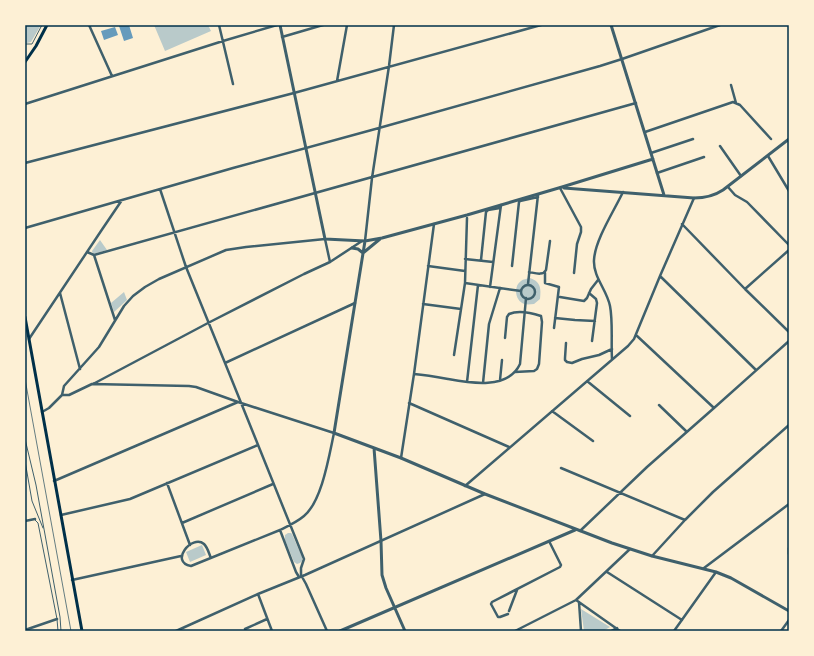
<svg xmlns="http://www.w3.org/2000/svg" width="814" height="656" viewBox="0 0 814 656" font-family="'Golos Text',sans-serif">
<rect width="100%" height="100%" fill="#fdf0d5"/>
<!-- green -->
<path fill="#b9caca" d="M25 25H41L31 42 27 43 25 42Z
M154 25H208L211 31 165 51Z
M100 240 107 250 93 254 92 251Z
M530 278C541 282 541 288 540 299L534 304C531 304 528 305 525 304 515 302 513 286 521 281 523 279 527 279 530 278Z
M124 292 127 300 114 312 111 303Z
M288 533H291L292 534 302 557V561L300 563 297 564 294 562 285 540V535Z
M202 545 206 555 190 562 186 552Z
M581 609 610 627 603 631H584Z"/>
<!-- water -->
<path fill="#669bbc" d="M122 25H129L133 38 124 41 119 26Z
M115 27 118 35 104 40 101 31Z"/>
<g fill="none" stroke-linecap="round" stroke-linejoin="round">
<!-- service -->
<path stroke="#3f606c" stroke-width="1" d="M25 44H32L42 25
M25 439 36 485 60 617 61 631
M25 461 32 501 43 528
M35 520 38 523 57 619 58 631"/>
<!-- minor -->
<path stroke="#3f606c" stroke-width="2.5" d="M89 25 112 76
M219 25 233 84
M282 37 323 25
M337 81 347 25
M731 85 736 103
M25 104 223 41 277 25
M645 132 733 102 740 105 771 139
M720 146 741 176
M651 153 693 139
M768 156 789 191
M25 163 294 93 541 25
M657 173 704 157
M728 187 735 195 747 202 789 245
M560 188 581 227V232L577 244 574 273
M160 189 186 267 225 363 304 559 301 568V575L306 584 327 631
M682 224 745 289 789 332
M25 228 233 168 379 128 600 66 622 59 720 25
M365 241 372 178 389 66 394 25
M87 252 94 255 636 103
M94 255 115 320
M465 259 493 262
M481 260 486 212 488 210 500 208
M428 266 465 271
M512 266 519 202 520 201 538 197
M529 272C535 273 543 276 546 270L550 241
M545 273V283L559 287 554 328
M660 276 756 370
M465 283 521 291
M528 284 538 195
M521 292a7 7 0 1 1 14 0a7 7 0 1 1-14 0Z
M490 287 501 205
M745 289 789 250
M60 293 80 369
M589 293 596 299 597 303 592 341
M560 297 584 301 587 298 591 289 598 280
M423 304 461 309
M555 318 575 320 595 321
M636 335 714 408
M505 338 507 317 509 314C518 310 532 313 541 316L542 322 539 364 537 369 534 371 515 372
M29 339 101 231 122 200
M566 343 565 358V360L567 362 572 363 582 359 599 355 612 349
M454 355 465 283 467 218
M612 359C611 343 613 321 610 306 607 290 593 277 594 260 595 240 614 211 623 192
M225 363 355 303
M414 374C425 375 437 377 448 379 470 383 508 390 520 364L526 298
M500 380 502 360
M587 381 630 416
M467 382 478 285
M483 383 489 324 500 288
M93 384 208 323 304 274 330 262 362 241
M62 395 64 386 99 347 124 306 133 296 145 287 159 279 226 250 246 247 325 239 330 262
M409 403 509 447
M659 405 687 432
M552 411 593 441
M42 412 49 408 62 395H69L92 384 189 386 196 387 238 402 334 433C329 456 322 501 304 516 297 522 288 526 280 530L191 566C169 562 192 534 204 544 208 548 209 554 211 558
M401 458 414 374 434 224
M561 468 685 520
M54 481 238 402
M167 483 190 545
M465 486 628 346 634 339 660 276 694 198
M61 515 130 499 258 445
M25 521 35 519
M182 523 273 484
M280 530 296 572 299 577
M580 531 647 467 714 408 789 341
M789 548V554
M652 556 685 520 713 492 789 425
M704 568 789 504
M607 572 682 620
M72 580 181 556
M258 594 272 631
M576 600 620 631
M579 602 581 631
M509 611 517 590
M508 614 500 617H498L491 604 492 602 560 567 561 565 549 541
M245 629 267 619
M25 630 57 619
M176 631 258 594 305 575 485 494
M515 631 576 600 630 549
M611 631 617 628
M674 631 716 572
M781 631 789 620"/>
<!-- tertiary -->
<path stroke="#3f606c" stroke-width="3" d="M280 25 325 239 365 241 382 238 467 215 562 187 653 159
M611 25 664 195
M564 188 694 198C705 198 714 196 723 190L789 139
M365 241 334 433 401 458 485 494 612 543 652 556 716 572 731 578 789 611
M352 248 358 249 363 253
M363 253 380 239
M374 448 381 541 382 575 386 588 405 631
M340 631 575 530"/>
<!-- secondary -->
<path stroke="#003049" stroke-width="3" d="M25 62 36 46 47 25
M25 317 82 631"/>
<!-- rail -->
<path stroke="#657d81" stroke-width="1" d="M25 379 71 631"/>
</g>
<!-- border -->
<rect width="814" height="656" fill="none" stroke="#fdf0d5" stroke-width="52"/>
<rect x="26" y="26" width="762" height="604" fill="none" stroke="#003049" stroke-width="1.5"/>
</svg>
